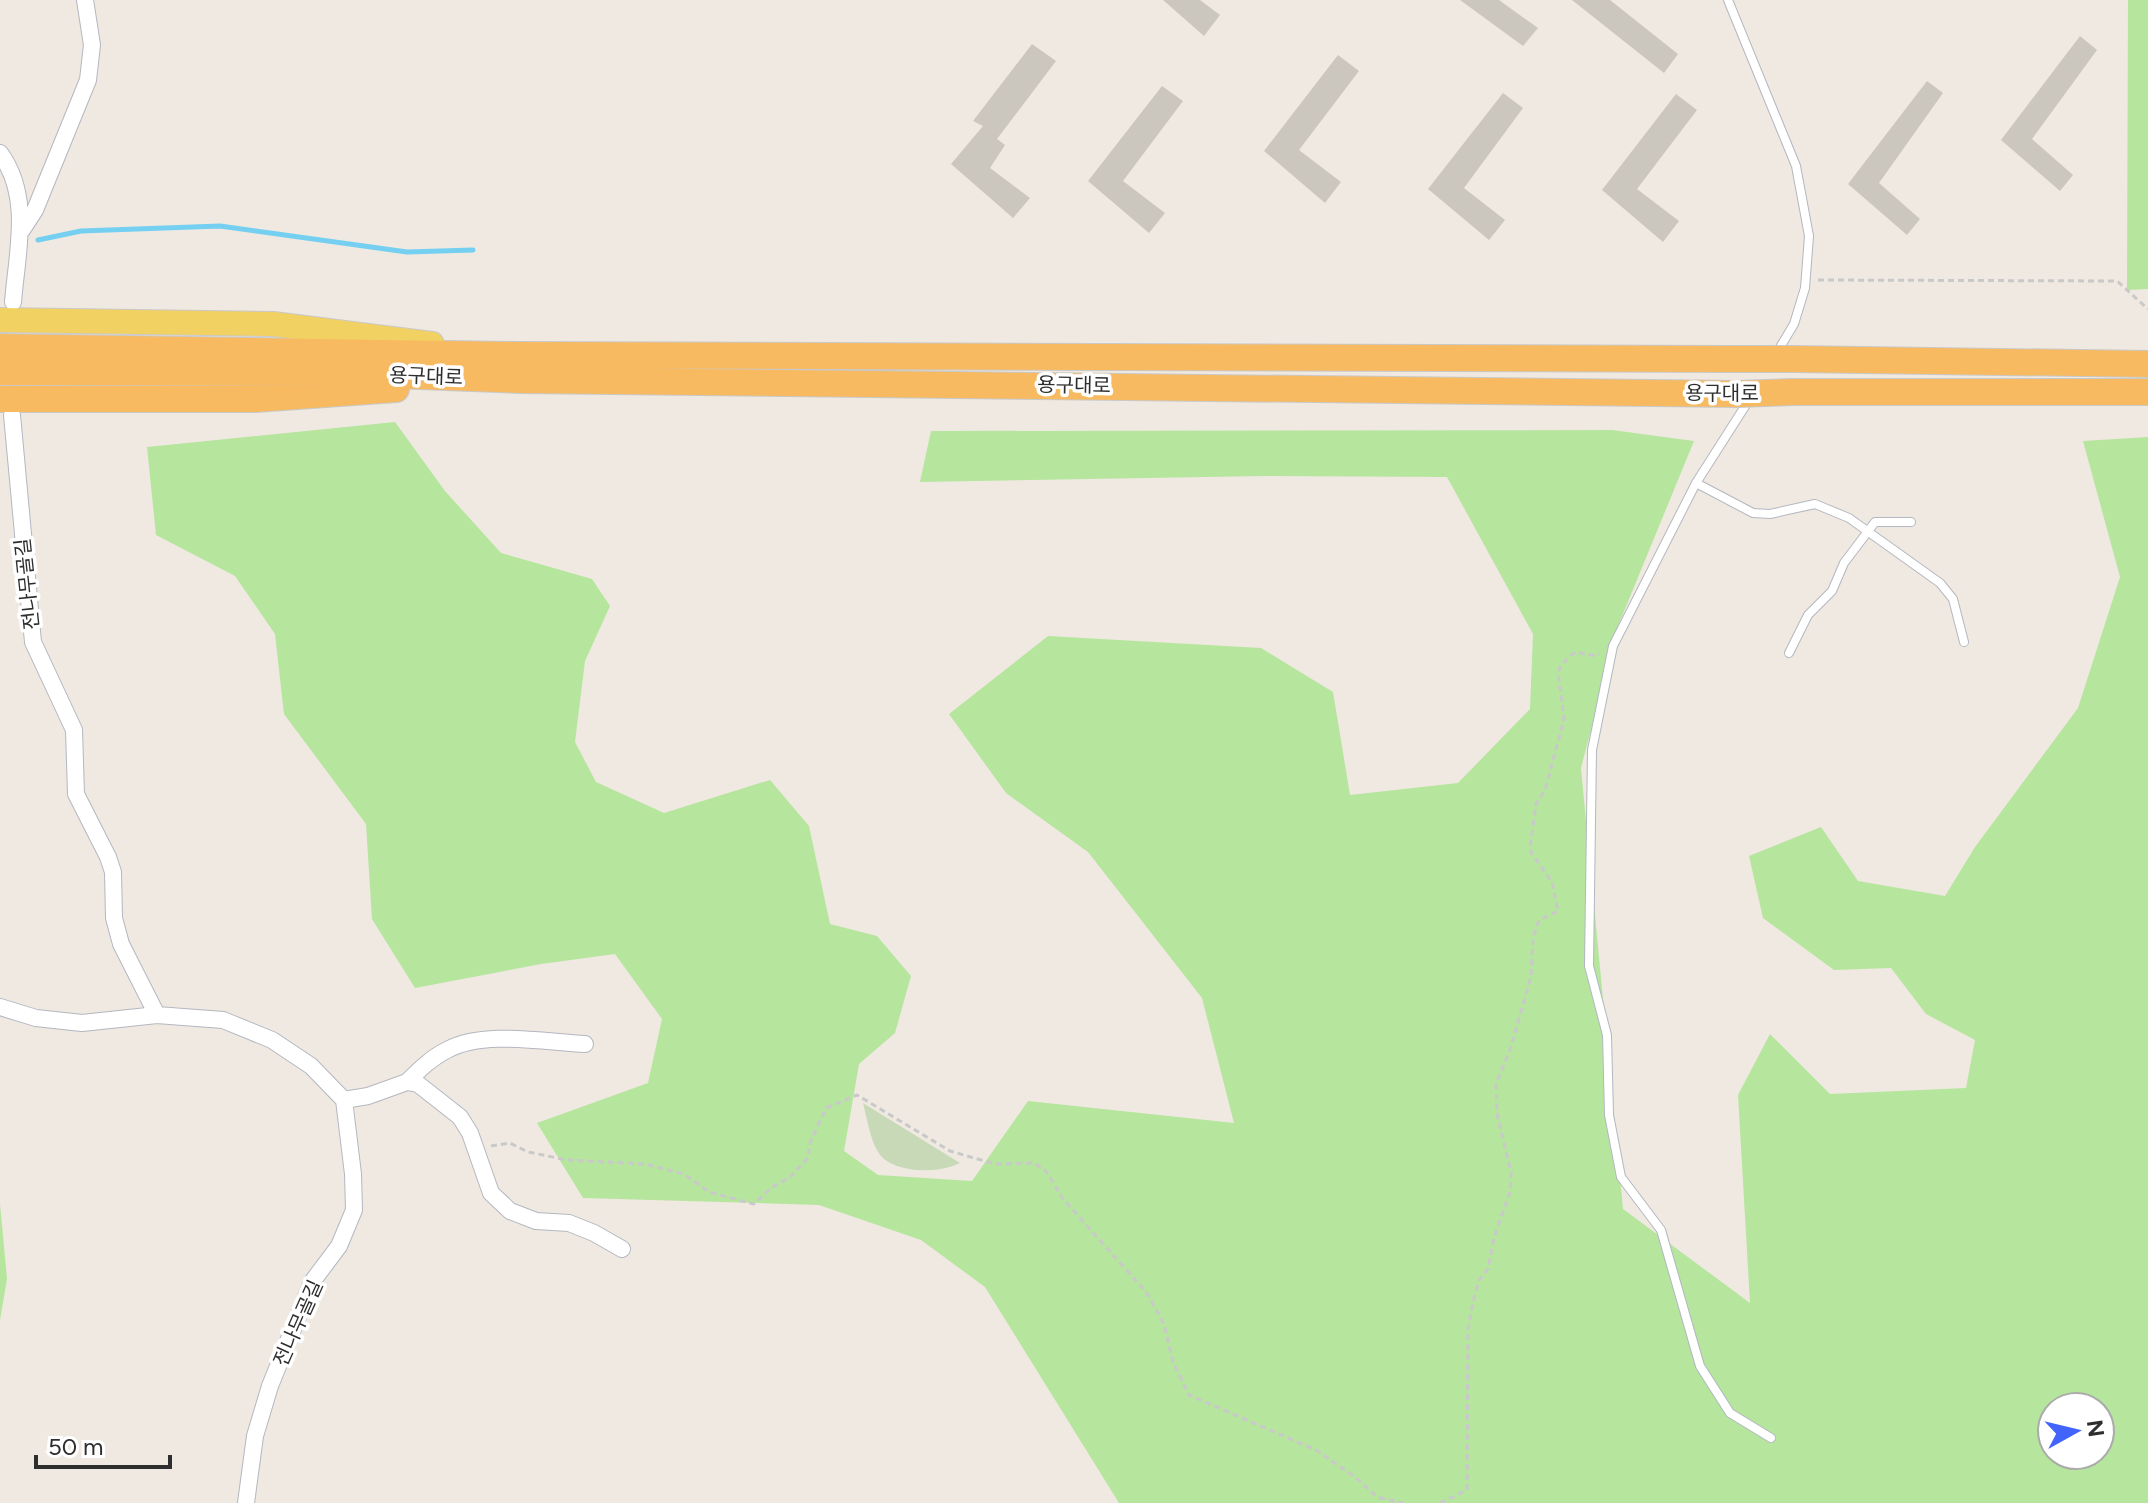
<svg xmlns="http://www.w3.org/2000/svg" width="2148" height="1503" viewBox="0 0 2148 1503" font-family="Figtree,'Noto Sans KR',sans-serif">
<rect width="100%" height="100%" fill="#efe9e1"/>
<!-- green -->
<path fill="#b6e59e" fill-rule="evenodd" d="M2128 0H2148V289L2127 290Z
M395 422 445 491 501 553 592 579 610 606 585 661 575 742 596 782 664 813 770 780 809 826 830 924 877 936 911 976 895 1033 859 1064 844 1151 878 1175 972 1181 1028 1101 1234 1123 1202 998 1088 852 1006 793 949 714 1048 636 1261 648 1333 692 1350 795 1458 783 1530 709 1533 634 1447 477 1264 476 920 482 931 431 1612 430 1694 441 1618 626 1581 768 1623 1209 1750 1303 1738 1095 1770 1034 1830 1094 1966 1088 1975 1040 1926 1014 1891 968 1834 970 1763 918 1749 856 1821 827 1858 881 1945 896 1975 847 2078 708 2120 577 2083 441 2148 437V1503H1119L985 1287 921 1240 819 1205 583 1198 537 1123 648 1083 662 1019 615 954 541 964 415 988 372 919 366 824 284 714 275 634 235 576 156 535 147 447ZM2052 1407H2100V1455H2052Z
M0 1204 7 1279 0 1320Z"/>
<!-- cemetery -->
<path fill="#c8d9b8" d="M863 1103 960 1163C940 1174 891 1174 878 1152 870 1139 867 1118 863 1103Z"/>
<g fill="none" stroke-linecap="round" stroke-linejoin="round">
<!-- stream -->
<path stroke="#75cff0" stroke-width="5" d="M38 240 81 231 220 226 407 252 473 250"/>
</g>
<!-- building -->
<path fill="#cbc7bf" d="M1163 0H1200L1220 15 1204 36Z
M1460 0H1499L1538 28 1523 46Z
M1572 0H1610L1678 54 1664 73Z
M2080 36 2097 50 2032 139 2073 175 2060 191 2001 140Z
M1032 44 1056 61 997 139 1005 145 990 168 1030 198 1013 218 951 164 983 126 973 121Z
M1338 55 1359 71 1299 150 1341 182 1325 203 1264 151Z
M1927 81 1943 93 1879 183 1920 219 1907 235 1848 184Z
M1162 86 1183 101 1123 181 1165 213 1149 233 1088 181Z
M1503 93 1523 108 1464 188 1505 220 1489 240 1428 189Z
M1676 94 1697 110 1637 189 1679 221 1663 242 1602 190Z"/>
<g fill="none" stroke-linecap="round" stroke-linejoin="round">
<!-- service casing -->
<g stroke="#b4b7c1" stroke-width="10">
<path id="service" d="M1728 0 1796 166 1809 236 1805 288 1794 324 1776 354
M1749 400 1696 483 1613 646 1592 750 1589 966 1607 1035 1609 1115 1621 1177 1661 1230 1700 1366 1730 1413 1771 1438
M1696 483 1753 513 1770 514 1815 504 1849 518 1940 583 1953 599 1964 642
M1789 653 1808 615 1832 591 1844 563 1875 522H1911"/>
</g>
<!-- minor casing -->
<g stroke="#b4b7c1" stroke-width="18">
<path id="minor" d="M0 153C32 197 17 251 13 302
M22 230 35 210 88 80 92 45 85 0
M12 415 33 642 74 730 76 794 108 857 113 872 114 918 121 944 157 1015
M0 1007 36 1018 82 1023 157 1015 223 1020 272 1040 311 1066 344 1100 353 1174 354 1210 339 1246 312 1282 270 1386 255 1436 246 1503
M407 1082C419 1070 431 1058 447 1050 483 1030 544 1042 585 1044
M344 1100 368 1096 407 1082 418 1084 460 1117 470 1133 491 1193 510 1211 536 1221 569 1223 594 1233 622 1249"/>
</g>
<!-- primary casing -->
<g stroke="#c9c9c9" stroke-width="26">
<path id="primary" d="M0 320 273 324 432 344"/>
</g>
<!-- trunk casing -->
<g stroke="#c9c9c9" stroke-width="28">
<path id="trunk" d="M0 347 517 355 1724 359
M1793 359 2148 364
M0 372 342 373 522 380 1737 394
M1793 392H2148
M0 399H255L396 389"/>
</g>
<!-- path -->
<path stroke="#c9c9c9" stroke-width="3" stroke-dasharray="6 4" stroke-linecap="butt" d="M1818 280 2117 281 2148 309
M491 1146 510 1143 528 1152 567 1160 645 1164 684 1174 709 1192 754 1204 771 1188 790 1177 808 1158 810 1143 826 1108 857 1095 950 1151 995 1164 1034 1163 1046 1171 1063 1199 1147 1293 1164 1324 1173 1362 1189 1395 1316 1450 1355 1477 1377 1497 1403 1503
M1440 1503 1467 1490 1468 1329 1473 1302 1479 1280 1488 1269 1494 1238 1510 1192 1511 1172 1497 1114 1496 1084 1510 1050 1531 977 1533 938 1539 920 1558 911 1552 882 1532 854 1530 848 1536 804 1545 790 1564 719 1558 673 1561 665 1575 652 1596 656 1599 654"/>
<!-- service -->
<use href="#service" stroke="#fff" stroke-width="8"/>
<!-- minor -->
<use href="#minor" stroke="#fff" stroke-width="16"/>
<!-- primary -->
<use href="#primary" stroke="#f2d163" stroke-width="24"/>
<!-- trunk -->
<use href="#trunk" stroke="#f8ba60" stroke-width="26"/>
<!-- trunk-bridge casing -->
<g stroke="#c9c9c9" stroke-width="28" stroke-linecap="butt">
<path id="trunk-bridge" d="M1724 359H1793
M1737 394 1793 392"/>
</g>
<!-- trunk-bridge -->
<use href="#trunk-bridge" stroke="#f8ba60" stroke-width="26"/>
</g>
<g text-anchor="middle" stroke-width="7" stroke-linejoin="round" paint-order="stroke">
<!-- street labels -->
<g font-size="20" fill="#2e2e2e" stroke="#fff">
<text transform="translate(426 376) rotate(2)" y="7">용구대로</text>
<text transform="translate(1074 385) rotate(1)" y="7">용구대로</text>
<text x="1722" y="400">용구대로</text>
<text transform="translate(27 584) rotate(-96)" y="7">전나무골길</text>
<text transform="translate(298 1323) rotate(-66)" y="7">전나무골길</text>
</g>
</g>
<!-- north arrow -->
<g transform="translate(2076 1431) rotate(82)"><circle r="38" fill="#ffffff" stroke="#ababab" stroke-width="2"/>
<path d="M0-6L14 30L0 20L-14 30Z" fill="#4264fb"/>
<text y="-12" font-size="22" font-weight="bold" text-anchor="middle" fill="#2e2e2e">N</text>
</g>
<!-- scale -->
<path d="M36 1455v12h134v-12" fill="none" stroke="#2e2e2e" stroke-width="4"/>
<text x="48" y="1455" font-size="24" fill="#2e2e2e" stroke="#ffffff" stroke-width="6" paint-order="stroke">50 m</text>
</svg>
